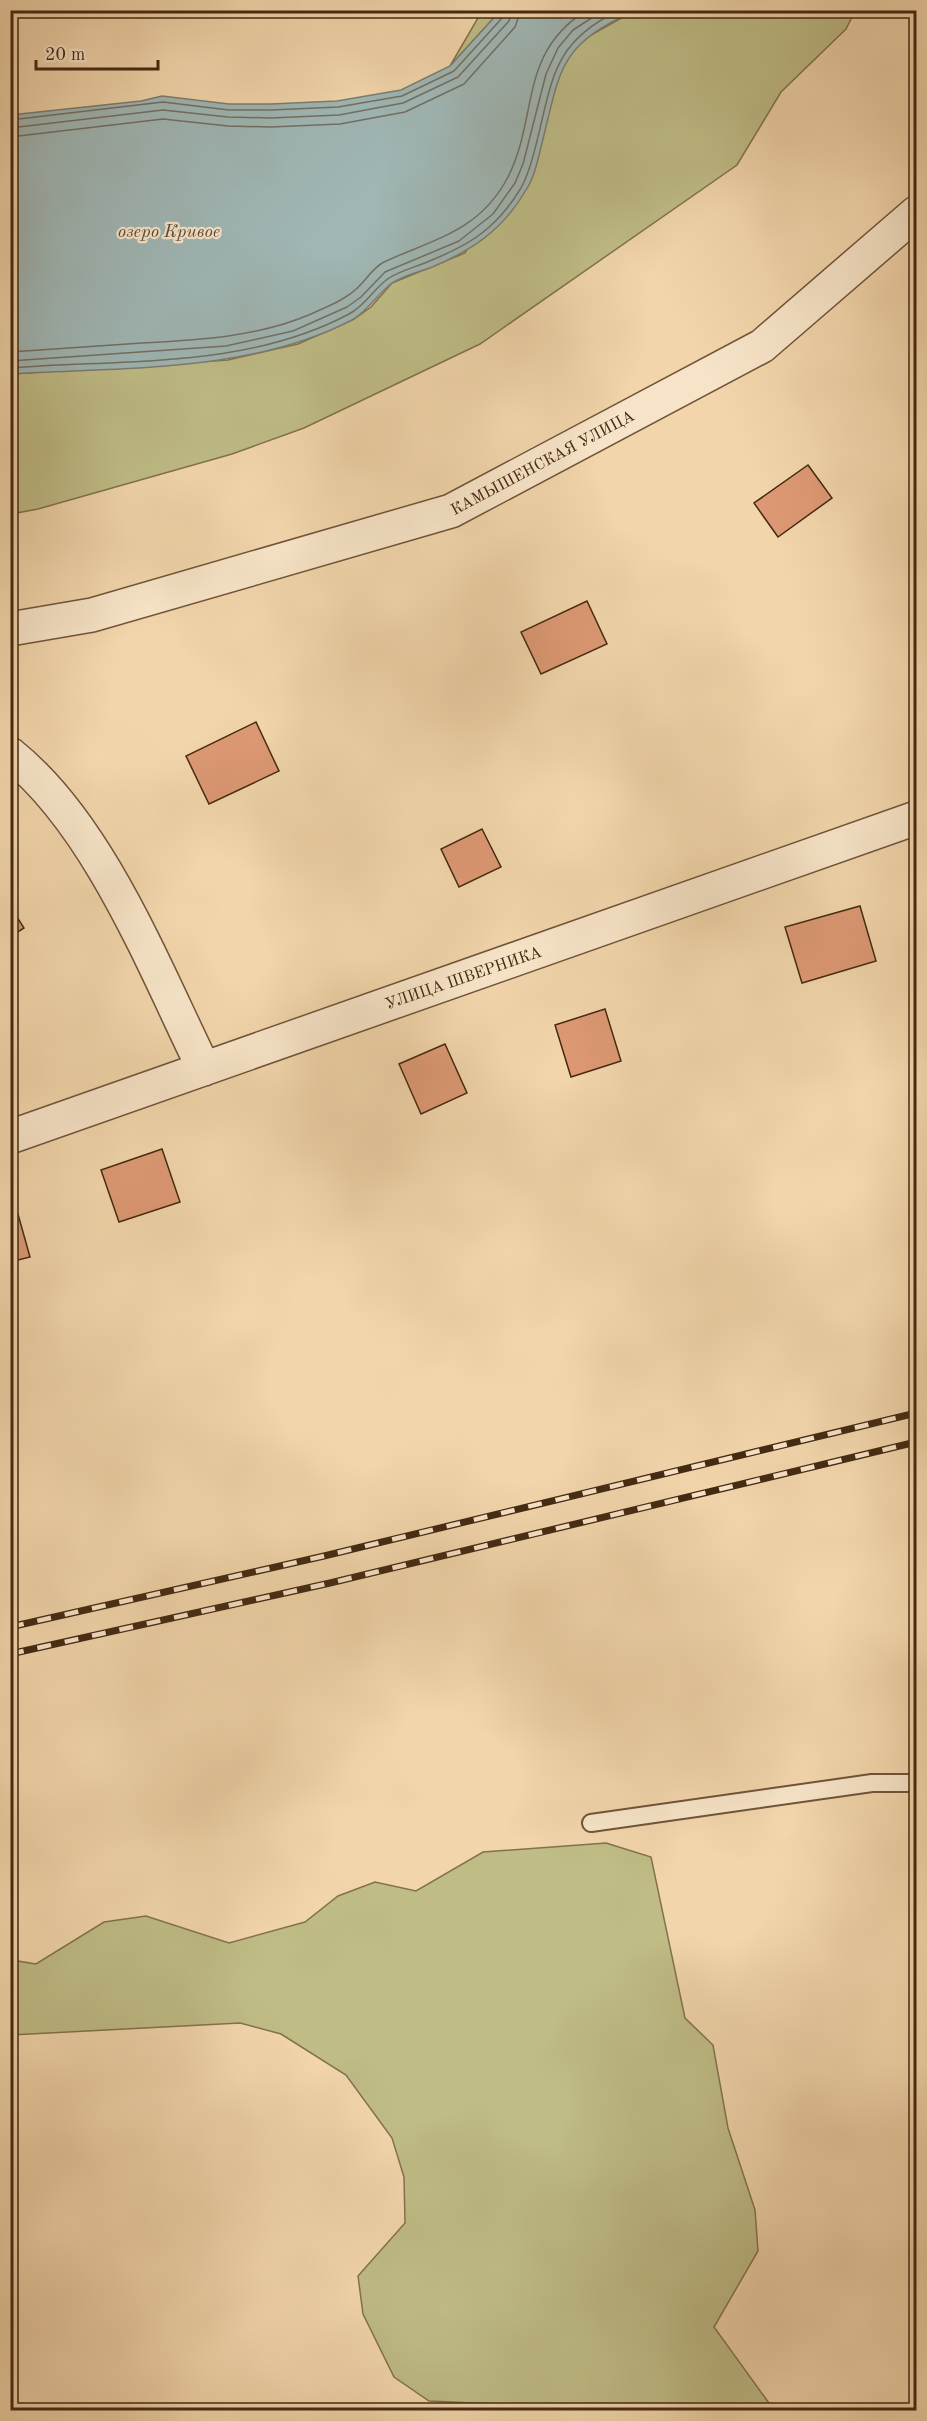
<svg xmlns="http://www.w3.org/2000/svg" width="927" height="2421" viewBox="0 0 927 2421" font-family="'Old Standard TT',serif">
<rect width="100%" height="100%" fill="#f2d5ab"/>
<filter id="stains"><feTurbulence type="fractalNoise" baseFrequency=".00333" numOctaves="4"/><feColorMatrix values="0 0 0 0 .2 0 0 0 0 .09 0 0 0 0 .02 0 0 0 .5 -.17"/></filter>
<radialGradient id="worn" r=".72"><stop offset=".6" stop-color="#630" stop-opacity="0"/><stop offset="1" stop-color="#630" stop-opacity=".3"/></radialGradient>
<!-- green -->
<path fill="#bfbc86" stroke="#82724c" stroke-width="1.5" d="M482 11H500L450 66Z
M634 11H855L846 29 781 92 737 165 480 344 304 428 232 454 38 509 11 514V374L228 360 298 344 354 319 371 307 392 283 465 253 569 55 582 40Z
M606 1843 651 1857 685 2018 713 2045 728 2128 755 2210 758 2251 714 2327 774 2410H517L515 2405 429 2401 394 2377 363 2314 358 2276 405 2223 404 2177 392 2138 346 2075 281 2034 240 2023 11 2035V1960L36 1964 104 1922 146 1916 229 1943 305 1922 338 1896 375 1882 416 1891 483 1852Z"/>
<!-- water -->
<path fill="#9fb6b4" stroke="#7b7e73" stroke-width="1.5" d="M500 11H634C558 46 561 68 542 143 538 159 535 176 526 190 503 230 471 251 430 268 418 272 402 276 392 283 377 294 369 310 352 320 250 373 123 367 11 374V115L141 101 162 96 229 104H271L337 101 401 90 450 66Z"/>
<g fill="none" stroke-linecap="round" stroke-linejoin="round">
<!-- shore -->
<path stroke="#727063" stroke-width="1.5" d="M10 120 163 102 229 110H271L338 107 402 96 454 71 503 17 504 10
M10 128 163 110 228 117 271 118 339 115 403 103 458 77 509 21 512 10
M10 137 163 119 228 126 271 127 340 124 405 112 464 84 515 27 521 10
M10 352C54 349 98 346 142 343 199 340 258 337 311 314 326 307 343 301 355 290 365 282 372 268 384 262 434 239 480 231 508 177 539 115 518 53 587 10
M10 361 226 346 293 331 347 307 361 297 385 272 459 241 493 214 515 183 523 164 546 74 558 48 573 30 604 10
M10 368C123 359 246 369 349 314 366 305 374 288 389 278 400 271 415 267 427 262 470 245 496 229 521 188 529 174 533 157 537 141 553 76 554 41 620 10"/>
</g>
<!-- building -->
<path fill="#dd9974" stroke="#442912" stroke-width="1.5" d="M808 465 832 498 778 537 754 503Z
M587 601 607 644 541 674 521 632Z
M256 722 279 771 209 804 186 756Z
M482 829 501 867 459 887 441 849Z
M10 906 24 928 10 937Z
M860 906 876 961 802 983 785 927Z
M605 1009 621 1061 571 1077 555 1025Z
M445 1044 467 1093 421 1114 399 1064Z
M162 1149 180 1202 119 1222 101 1170Z
M14 1200 30 1257 10 1262V1201Z"/>
<g fill="none" stroke-linecap="round" stroke-linejoin="round">
<!-- lane casing -->
<g stroke="#705438" stroke-width="20">
<path id="lane" d="M591 1823 872 1783H916"/>
</g>
<!-- street casing -->
<g stroke="#705438" stroke-width="36">
<path id="street" d="M10 629 92 615 451 511 762 346 916 213
M10 754C99 825 154 967 204 1069
M10 1137 916 818"/>
</g>
<!-- lane -->
<use href="#lane" stroke="#f7e4c8" stroke-width="16"/>
<!-- street -->
<use href="#street" stroke="#f7e4c8" stroke-width="33"/>
<!-- rail casing -->
<g stroke="#442912" stroke-width="7">
<path id="rail" d="M10 1627 324 1556 916 1413
M10 1654 330 1583 916 1442"/>
</g>
<!-- rail -->
<use href="#rail" stroke="#f7e4c8" stroke-width="4.5" stroke-dasharray="14" stroke-linecap="butt"/>
</g>
<g text-anchor="middle" stroke-width="4.5" stroke-linejoin="round" paint-order="stroke">
<!-- street labels -->
<g font-size="16" fill="#442912" stroke="#f7e4c8">
<text transform="translate(542 462) rotate(-28)" y="6">КАМЫШЕНСКАЯ УЛИЦА</text>
<text transform="translate(463 977) rotate(-19)" y="6">УЛИЦА ШВЕРНИКА</text>
</g>
<!-- water labels -->
<g font-size="18" font-style="italic" fill="#5b4c3a" stroke="#f7e4c8">
<text x="169" y="237">озеро Кривое</text>
</g>
</g>
<!-- margin -->
<rect width="927" height="2421" fill="none" stroke="#f2d5ab" stroke-width="36"/>
<rect x="12" y="12" width="903" height="2397" fill="none" stroke="#442912" stroke-width="3"/>
<rect x="18" y="18" width="891" height="2385" fill="none" stroke="#442912" stroke-width="1.5"/>
<!-- scale -->
<path d="M36 60v9h122v-9" fill="none" stroke="#442912" stroke-width="3"/>
<text x="45" y="60" font-size="18" fill="#442912" stroke="#f7e4c8" stroke-width="4.5" paint-order="stroke">20 m</text>
<rect width="100%" height="100%" filter="url(#stains)"/>
<rect width="100%" height="100%" fill="url(#worn)"/>
</svg>
